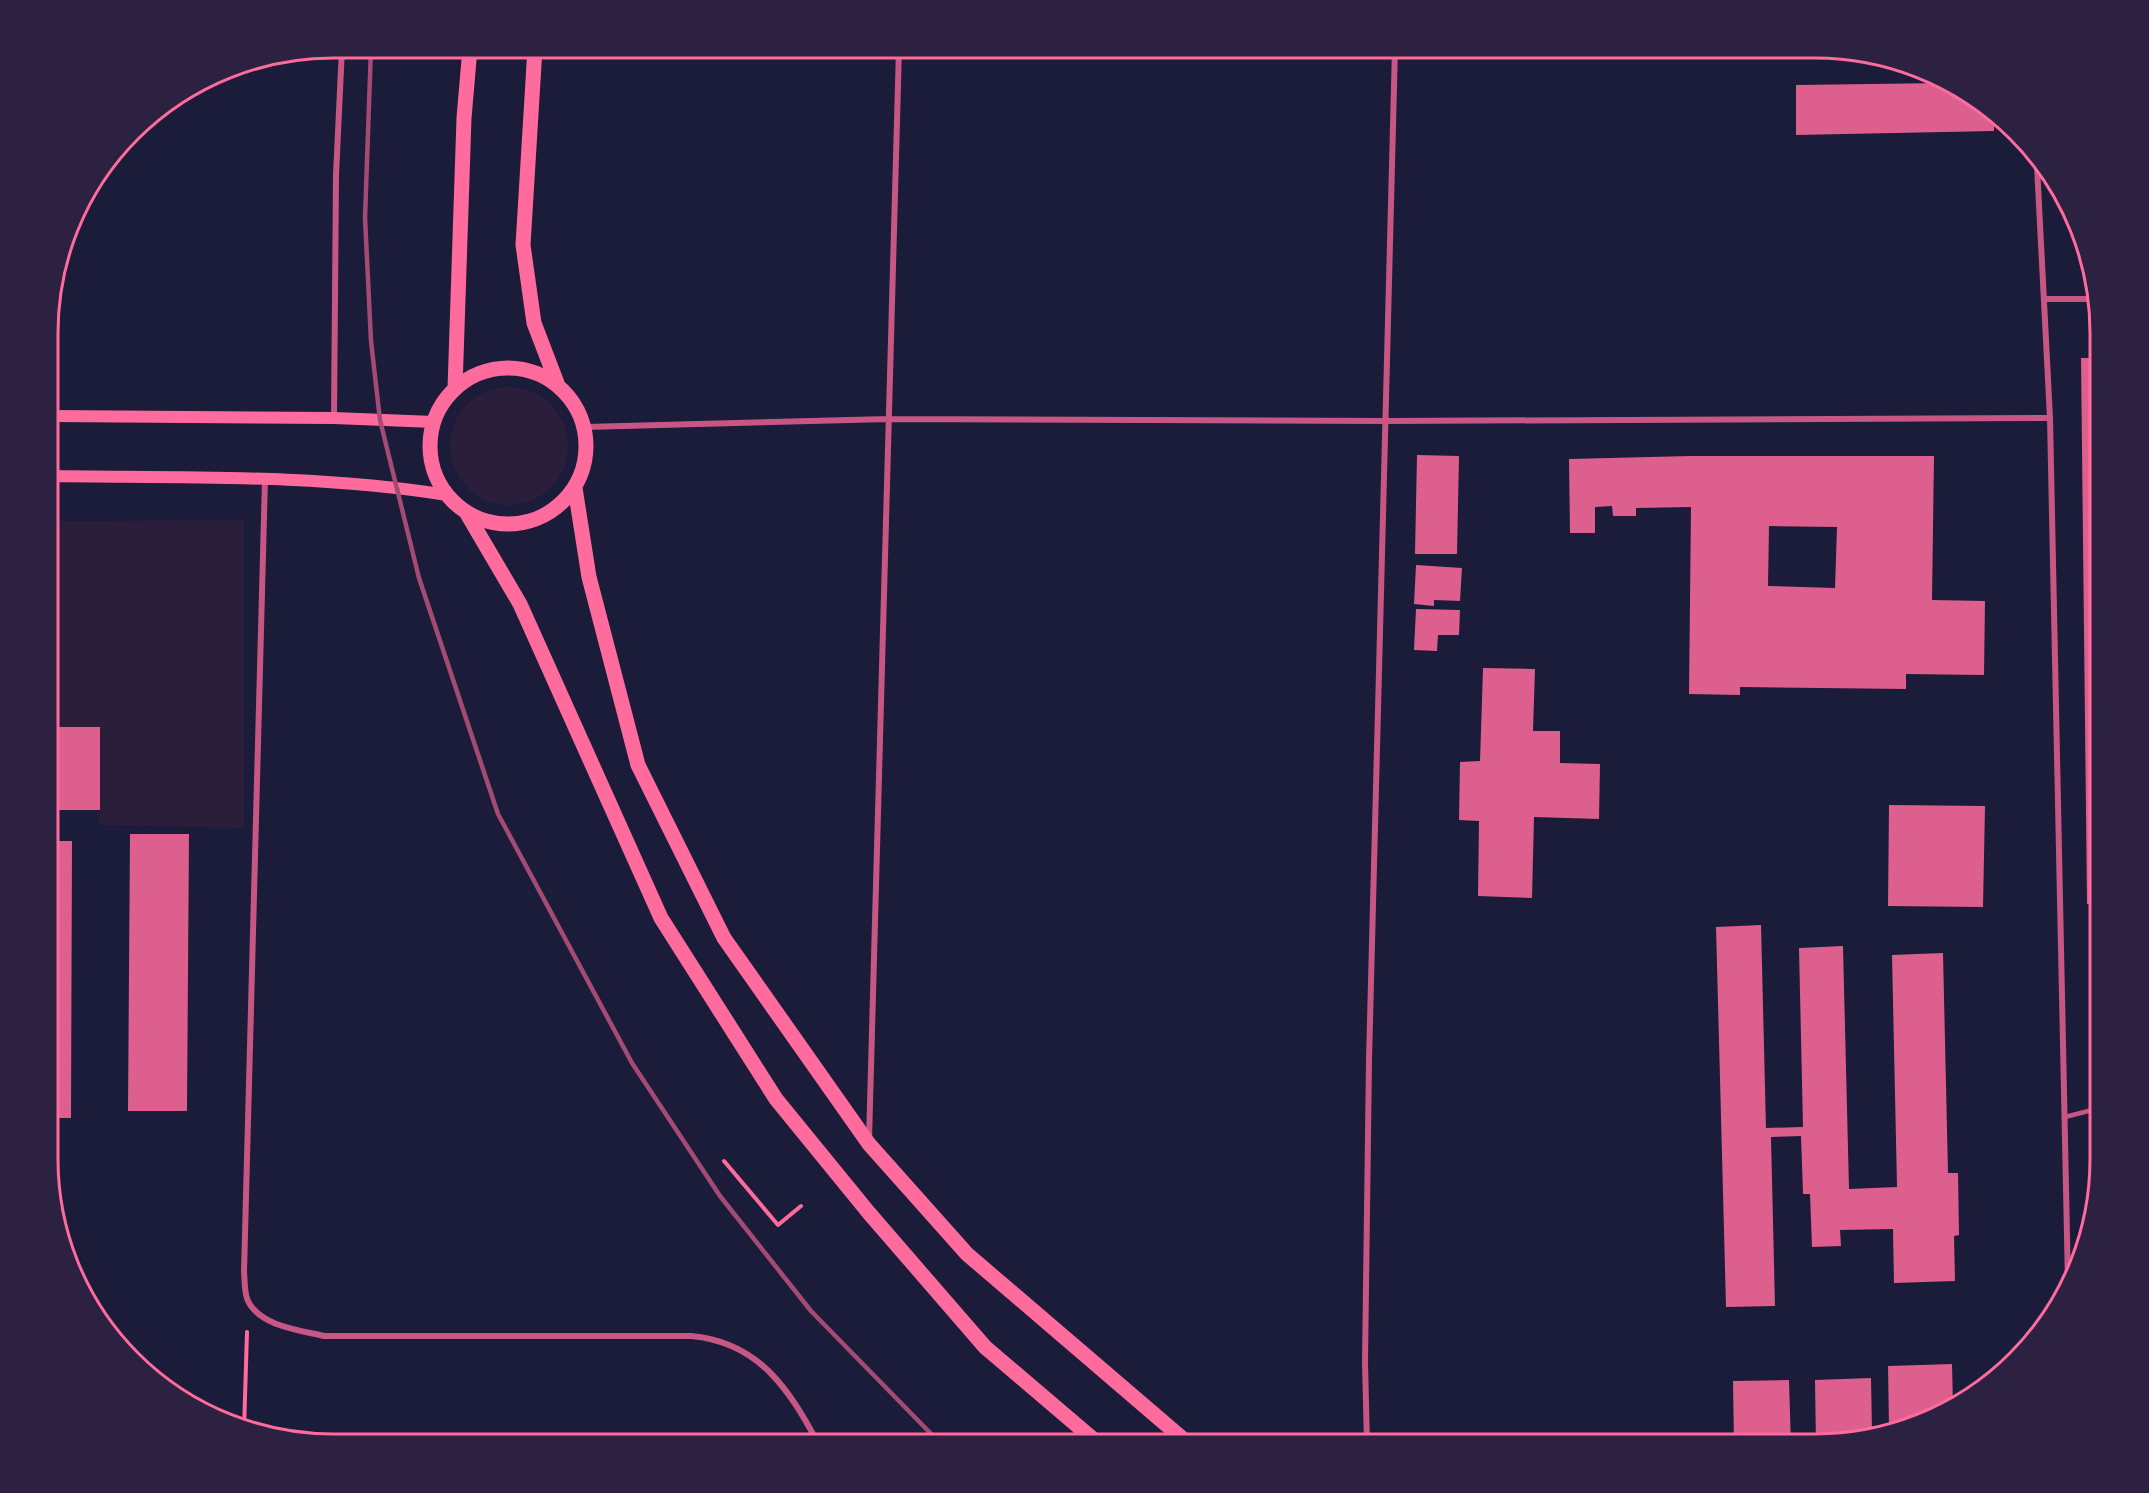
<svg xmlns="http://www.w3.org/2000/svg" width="2149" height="1493" viewBox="0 0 2149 1493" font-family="Arial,sans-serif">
<rect width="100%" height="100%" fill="#1b1b3a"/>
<!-- green -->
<path fill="#2a1e3b" d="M450 446a59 59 0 1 1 118 0a59 59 0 1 1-118 0Z
M244 520V828L99 825 100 810 50 727V521Z"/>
<!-- building -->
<path fill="#dd5f8e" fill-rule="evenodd" d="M1944 83 1989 107 1994 113V131L1796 135V85Z
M2081 358H2100V904H2087Z
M1417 455 1459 456 1457 554H1415Z
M1690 456H1934L1932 600 1985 601 1984 675 1906 674V689L1740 687V695L1689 694 1691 507 1636 508V516H1613L1612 506 1595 507V533H1570L1569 459ZM1769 526 1837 527 1835 588 1768 586Z
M1416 565 1462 568 1460 601 1434 600V606L1414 604Z
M1416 609 1460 610 1459 635H1438L1437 651 1414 650Z
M1483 668 1535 669 1533 731H1560V763L1600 764 1599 819 1534 817 1532 898 1478 896 1479 821 1459 820 1460 762 1480 761Z
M50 727H100V810H50Z
M1889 805 1985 806 1983 907 1888 906Z
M130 834H189L187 1111H128Z
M50 841H72L71 1118H50Z
M1761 925 1766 1128 1803 1127 1799 948 1843 946 1849 1189 1897 1187 1892 955 1943 953 1948 1173H1958L1959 1235 1954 1236 1955 1281 1894 1283 1893 1229 1840 1230 1841 1246 1812 1247 1810 1194H1803L1801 1136 1771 1137 1775 1306 1726 1307 1716 927Z
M1952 1364 1953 1406 1942 1415 1889 1428 1888 1366Z
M1871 1378 1872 1432 1816 1445 1815 1380Z
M1789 1380 1791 1445H1734L1733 1381Z"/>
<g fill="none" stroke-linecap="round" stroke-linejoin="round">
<!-- path -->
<path stroke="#ff6b9d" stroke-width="4" d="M724 1161 778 1225 801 1206
M244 1430 247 1332"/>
<!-- service -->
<path stroke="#c65784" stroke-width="4.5" d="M2065 1117 2100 1108"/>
<!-- minor -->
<path stroke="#c65784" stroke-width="6" d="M2037 166 2050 418 2068 1284
M2045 299H2096
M334 418 336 175 342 48
M585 427 888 419 1387 421 2050 418
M265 479 244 1272C245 1281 244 1293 248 1301 260 1326 299 1330 324 1336H691C759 1342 789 1389 819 1445
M869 1140 899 48
M1367 1445 1365 1362 1369 1060 1395 48"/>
<!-- secondary -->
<path stroke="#ff6b9d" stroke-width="12" d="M50 416 334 418 434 422
M50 476C182 478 316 474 447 495"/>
<!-- primary -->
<path stroke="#ff6b9d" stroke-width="15" d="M535 48 523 245 534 323 557 383
M430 446a78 78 0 1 1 156 0a78 78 0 1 1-156 0Z
M455 389 464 118 470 48
M575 488 589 577 638 765 724 938 869 1144 967 1254 1190 1445
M466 512 520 604 661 918 776 1099 869 1213 985 1347 1100 1445"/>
<!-- rail -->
<path stroke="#a44b75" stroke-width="4.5" d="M371 48 365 218 371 341 380 420 419 578 498 814 632 1063 720 1196 811 1311 942 1445"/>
</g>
<!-- crop -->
<path d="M0 0H2149V1493H0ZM333 58H1815A275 275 0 0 1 2090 333V1159A275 275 0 0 1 1815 1434H333A275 275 0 0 1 58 1159V333A275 275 0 0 1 333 58Z" fill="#2d2142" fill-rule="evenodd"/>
<path fill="none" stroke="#ff6b9d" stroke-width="3" d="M333 58H1815A275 275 0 0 1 2090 333V1159A275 275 0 0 1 1815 1434H333A275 275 0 0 1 58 1159V333A275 275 0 0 1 333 58Z"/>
</svg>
